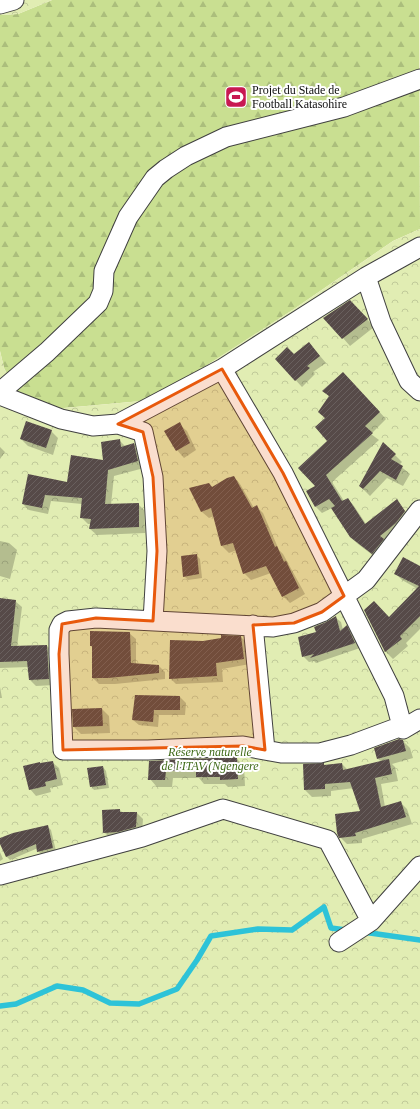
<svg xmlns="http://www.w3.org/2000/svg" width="420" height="1109" viewBox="0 0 420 1109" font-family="'Times New Roman',serif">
<defs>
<pattern id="forest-firs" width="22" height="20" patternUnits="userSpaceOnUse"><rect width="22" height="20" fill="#c9df91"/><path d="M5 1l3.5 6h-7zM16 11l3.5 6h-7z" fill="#abbe7c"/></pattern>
<pattern id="park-crowns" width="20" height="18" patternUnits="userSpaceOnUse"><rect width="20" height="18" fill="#e1edb3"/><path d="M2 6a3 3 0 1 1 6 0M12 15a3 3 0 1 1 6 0" fill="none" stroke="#c0ca99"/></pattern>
<pattern id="building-hatch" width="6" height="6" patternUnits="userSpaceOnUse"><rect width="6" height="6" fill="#564a48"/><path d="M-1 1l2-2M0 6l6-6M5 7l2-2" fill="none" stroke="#69605e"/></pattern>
</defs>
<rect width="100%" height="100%" fill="#fff6ed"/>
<!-- forest -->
<path fill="url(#forest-firs)" d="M52 0H419L420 229 393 241 294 309 153 400 53 409 21 396 15 390 4 368 0 351V15L18 14Z"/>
<!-- park -->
<path fill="url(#park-crowns)" d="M0 0H52L18 14 0 15Z
M420 229V1109H0V351L4 368 15 390 21 396 53 409 153 400 294 309 393 241Z"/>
<!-- shadow -->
<path fill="#0003" d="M358 309 374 327 350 346 343 338Z
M309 343 326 363 313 372 315 374 302 387 276 359 294 355Z
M350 380 386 419 371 434 379 440 332 482 344 501 348 499 354 506 366 524 397 501 411 518 379 560 358 544 350 537 332 508 322 513 316 507 307 492 317 486 328 442 326 419 330 397 324 391Z
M179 424 187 431 196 450 184 458 177 450Z
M51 431 58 438 53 455 28 446 21 439Z
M119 440 125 446 134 444 140 450 144 468 114 476 111 505 138 504 144 510 145 533 97 535 90 529 91 524H88L81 517 82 504 51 501 48 514 29 510 23 504 67 484 104 461Z
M0 447 5 452 0 459Z
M395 455 402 462 399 465 410 474 403 486 387 478 370 496 360 486Z
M234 477 240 484 254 508 257 507 263 513 279 550 283 554 305 594 290 603 283 596 271 573 251 580 244 573 237 550 229 553 222 546 214 516 209 518 202 512 191 488 209 484 213 488Z
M0 541 9 543 17 550 10 579 0 576Z
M196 555 200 559 202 578 188 580 184 576Z
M420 567V629L406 643 408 646 393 659 386 652 365 610 374 602 389 618 418 589 402 580 396 574Z
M0 599 15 601 22 607 17 647 47 646 53 652 55 685 36 686 30 680 29 667 0 668Z
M335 617 341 622 343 630 346 627 352 632 360 648 316 663 314 661 309 662 303 656 317 633 327 623Z
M129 633 136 639V665L159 666 165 672V679L115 684H99L93 678V648L91 646Z
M241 637 247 643 250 664 222 669 223 682 176 684 170 678 203 642Z
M0 687 2 698H0Z
M136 696 180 697 186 703 185 715H159L158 727 139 725 133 720Z
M102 709 109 716 110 733 81 734 74 727Z
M403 741 410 748 413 758 392 764 395 767 398 781 381 784 385 807 400 802 407 809 412 824 362 839V843L347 844 340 837 361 812 354 788 331 791V796L312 797 305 790 324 764 325 766 342 764 348 770 382 762 378 759Z
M236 758 244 766 245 786 228 787 225 784H204L199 778H173L172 787H157L150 779V762Z
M52 762 59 768 63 785 50 788 51 792 36 796 30 789 41 764Z
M103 767 106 771 109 788 94 790 91 786Z
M120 810 123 813H137L143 819 142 833 110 838 104 832Z
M47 826 51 830 56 851 42 855 38 851V848L10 860 6 856 0 839Z
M0 852 3 859 0 861Z"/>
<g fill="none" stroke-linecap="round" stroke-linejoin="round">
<!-- stream -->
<path stroke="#2dc3d8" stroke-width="5.5" d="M363 932 420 940
M0 1006 16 1004 57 986 83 990 110 1003 139 1004 177 989 197 960 211 936 258 929 292 930 324 907 331 928 346 930"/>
</g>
<!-- building -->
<path fill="url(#building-hatch)" d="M350 300 368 319 342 339 323 318Z
M309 342 320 356 307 366 310 368 295 381 275 359 287 347 294 354Z
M343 372 380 412 365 426 373 433 326 475 342 501 348 498 365 524 397 499 405 511 396 523 380 536 384 539 372 554 350 537 331 508 335 506 329 499 315 507 306 491 315 486 298 468 327 441 315 427 325 418 318 412 329 396 322 391Z
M26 421 52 430 46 448 20 439Z
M180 422 190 443 176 451 164 431Z
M120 439 121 447 134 443 138 461 108 470 105 504 139 503V527L89 529 91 519 80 518 82 498 45 495 42 508 22 504 28 474 67 482 71 455 103 460 101 442Z
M383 442 396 454 391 459 403 466 396 480 380 471 363 489 359 486Z
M234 476 252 508 257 505 275 547 277 546 284 562 286 561 299 588 282 597 266 566 243 574 233 543 221 546 211 508 201 512 189 488 209 483 212 487 227 478Z
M197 554 199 574 183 577 181 556Z
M403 557 420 566V616L400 636 402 639 385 652 364 610 374 601 389 617 419 586 394 574Z
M0 598 16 600 11 646 47 645 49 679 29 680 27 661 0 662Z
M336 616 340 631 347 625 355 643 310 658 314 654 302 657 298 637 316 632 314 627 326 622Z
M90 631 130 632 131 663 159 665V673L108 678H92V646H90Z
M221 635 241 636 244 659 216 663 217 676 169 679 170 640 203 641 221 638Z
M135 695 180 696V710H154L153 722 132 720Z
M102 708 103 726 73 727 72 709Z
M399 739 403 740 406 751 377 759 374 748Z
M237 757 238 779 220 780V777H196V771H166L165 780H148L149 761Z
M389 759 392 774 375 778 381 807 401 801 406 817 355 833 356 836 339 838 337 833 335 814 360 811 350 782 325 784V789L304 790 303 764 324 763V765L342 763 343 770Z
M53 761 57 779 45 782 46 786 29 790 23 766 40 762V763Z
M103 766 106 785 90 787 87 768Z
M120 809V812H137L136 827 118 832 103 833 102 810Z
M48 825 53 848 37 852 36 844 6 857 0 844V838L13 833Z"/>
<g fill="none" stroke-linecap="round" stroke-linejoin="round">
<!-- street casing -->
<g stroke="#404040" stroke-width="21">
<path id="street" d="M0 4 14 0
M366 277 381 322 409 381 420 391
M222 369 283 473 394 696 402 726
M0 392 47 352 98 303 103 291 104 271 128 217 155 178 166 169 186 156 226 137 344 107 420 79
M0 395 61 419 93 426 118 424 222 369 366 277 420 247
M118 424 143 432 153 477 157 551 153 621
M420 510 366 580 322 612 294 623 273 627 96 618 68 621 62 624 59 630V654L63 750H148L243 746 281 753H320L351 745 402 726 403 729 420 719
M253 625 265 750
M0 875 142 837 223 809 328 840 371 921 420 866
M339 942 371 921"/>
</g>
<!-- street -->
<use href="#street" stroke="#fff" stroke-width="19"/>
</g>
<!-- marked area -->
<path fill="#e8590c" fill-opacity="0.2" stroke="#e8590c" stroke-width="3" stroke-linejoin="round" d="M222 369 283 473 344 596 322 612 294 623 253 625 265 750 243 746 63 750 59 654 62 624 96 618 153 621 157 551 153 477 143 432 118 424Z"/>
<!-- icons -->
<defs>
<g id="stadium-square" transform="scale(1.15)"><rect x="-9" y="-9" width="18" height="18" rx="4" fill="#c81952" stroke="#fff"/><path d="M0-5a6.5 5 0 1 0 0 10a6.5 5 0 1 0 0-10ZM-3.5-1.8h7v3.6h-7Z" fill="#fff"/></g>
</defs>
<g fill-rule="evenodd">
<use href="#stadium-square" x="236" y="97"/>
</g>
<g text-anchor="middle" stroke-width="4" stroke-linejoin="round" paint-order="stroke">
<!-- poi labels -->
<g font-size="12" fill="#0d0d0d" stroke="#fff" text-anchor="start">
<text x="252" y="94">Projet du Stade de<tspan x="252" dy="14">Football Katasohire</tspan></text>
</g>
<!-- park labels -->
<g font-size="12" font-style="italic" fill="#3f6a18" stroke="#fff">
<text x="210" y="756">Réserve naturelle<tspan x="210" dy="14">de l'ITAV (Ngengere</tspan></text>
</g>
</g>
</svg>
